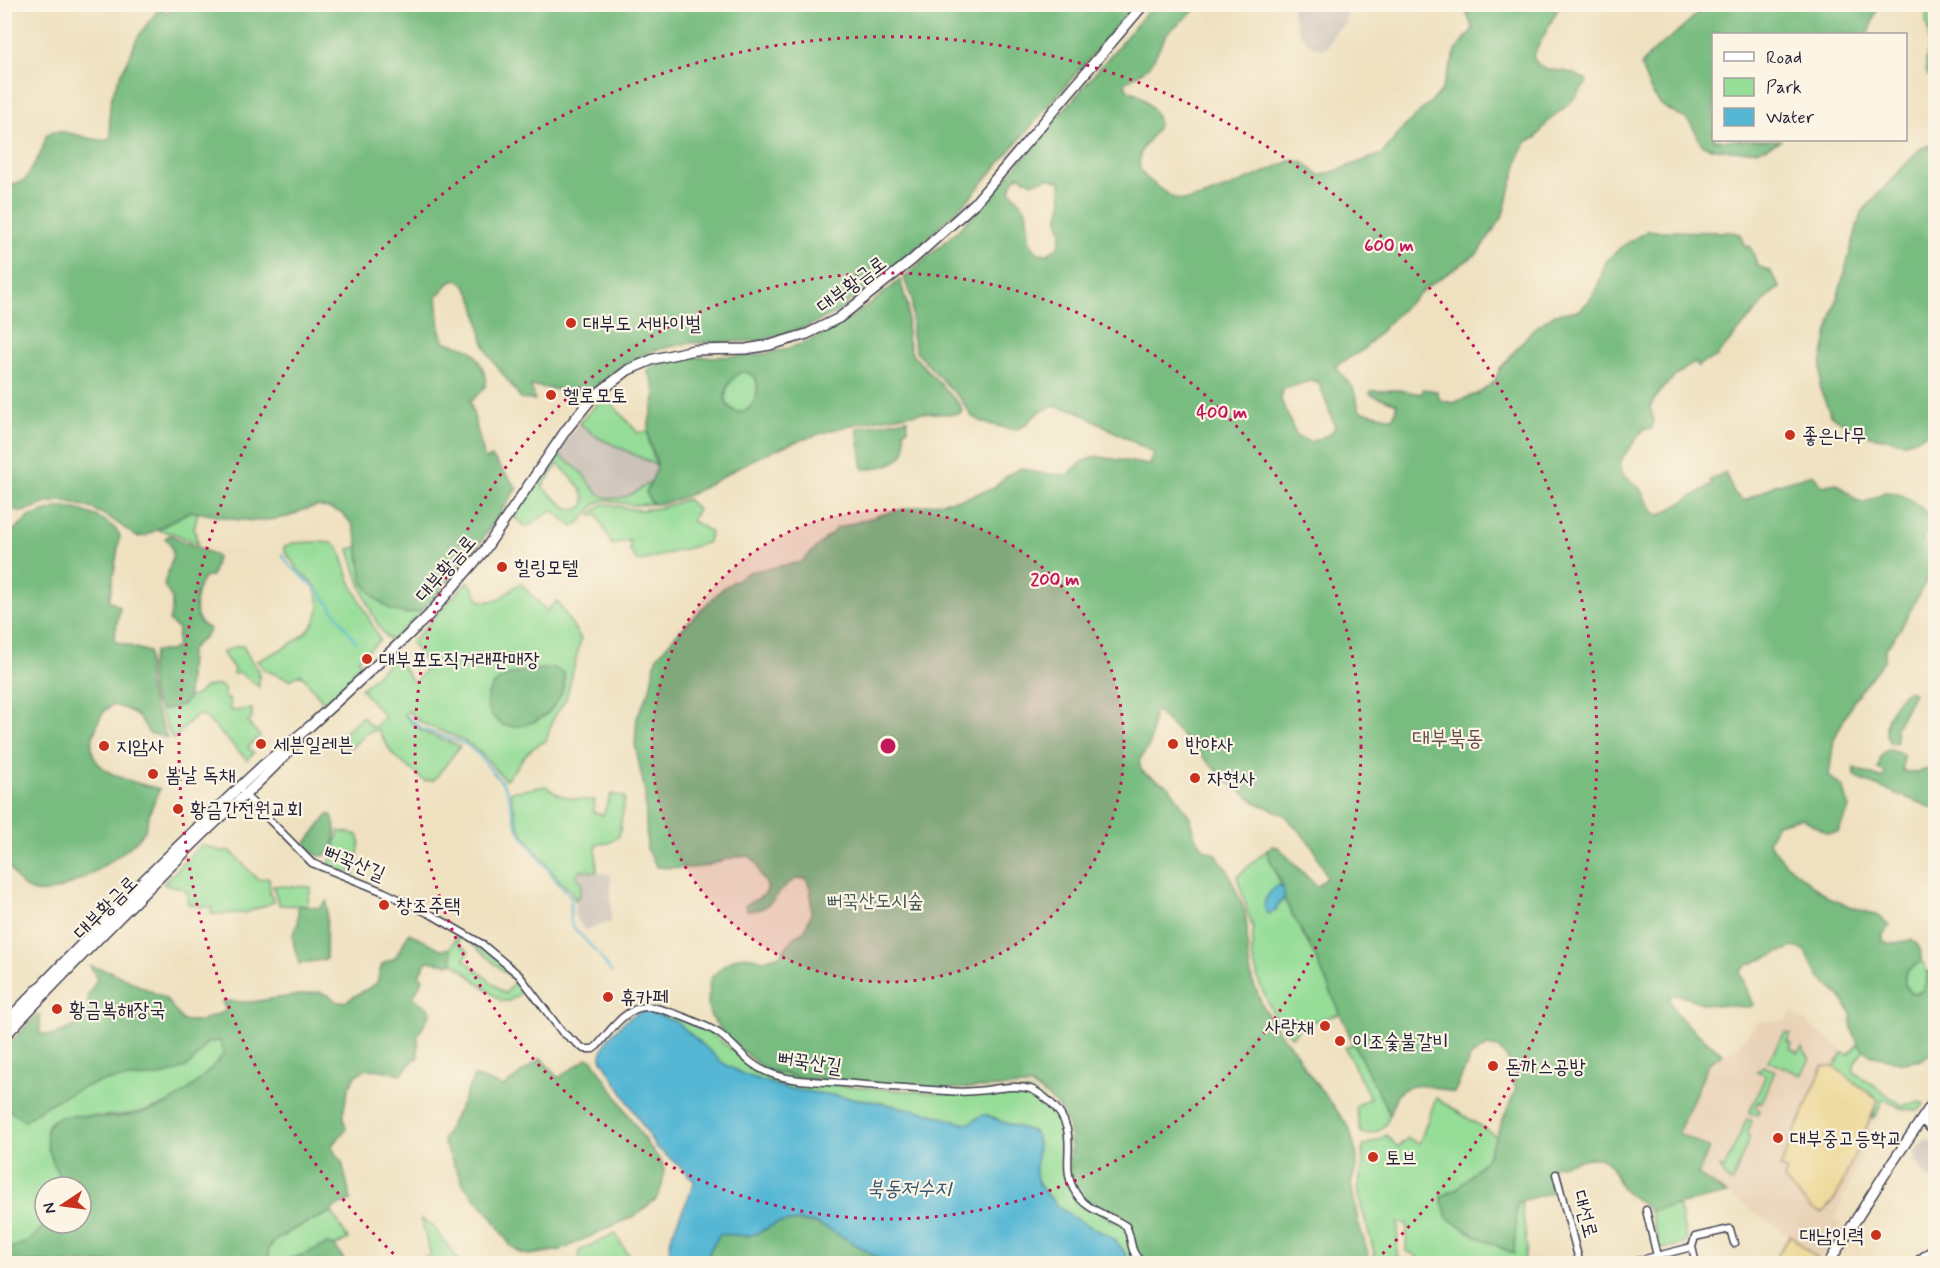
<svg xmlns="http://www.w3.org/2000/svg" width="1940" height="1268" viewBox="0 0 1940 1268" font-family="Mynerve,'Poor Story',sans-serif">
<rect width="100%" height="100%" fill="#fcf5e5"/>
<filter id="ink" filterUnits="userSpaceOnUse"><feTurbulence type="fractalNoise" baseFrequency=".0167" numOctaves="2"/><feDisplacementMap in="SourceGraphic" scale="12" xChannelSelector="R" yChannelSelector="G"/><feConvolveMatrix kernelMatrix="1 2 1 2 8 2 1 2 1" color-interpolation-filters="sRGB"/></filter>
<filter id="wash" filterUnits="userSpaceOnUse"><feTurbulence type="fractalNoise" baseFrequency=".008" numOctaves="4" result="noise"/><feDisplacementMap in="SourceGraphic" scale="24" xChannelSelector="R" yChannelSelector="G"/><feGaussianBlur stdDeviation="1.35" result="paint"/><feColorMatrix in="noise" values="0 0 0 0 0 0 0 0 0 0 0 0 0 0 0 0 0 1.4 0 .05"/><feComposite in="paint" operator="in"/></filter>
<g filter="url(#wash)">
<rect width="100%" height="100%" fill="#efe1c0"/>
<!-- built -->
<path fill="#e9d3b8" d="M1792 1012 1844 1051 1834 1067 1878 1100 1872 1119 1868 1142 1835 1218 1842 1224 1818 1263H1773L1789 1235 1698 1175 1678 1133 1709 1063 1737 1046 1758 1022 1786 1020Z"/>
<!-- industrial -->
<path fill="#ccc2b9" d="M1292 5H1347L1346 25 1339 28 1333 36 1328 46 1322 49 1311 45 1298 31 1292 13Z
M579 423 599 438 656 465V471L650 482 635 493 623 497 606 498 597 492 581 472 557 453Z
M580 870 611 874V922L585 930 574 916 575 900 580 894 576 877Z
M1927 1139 1935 1144V1185L1919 1168 1916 1160 1915 1150Z"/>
<!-- green -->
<path fill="#96dd98" stroke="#5c806a" stroke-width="1.5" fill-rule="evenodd" d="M1930 5H1935L1936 69 1928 76C1923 60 1928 57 1929 43 1931 25 1921 23 1930 5Z
M741 372C772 372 753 424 733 410 718 400 729 378 741 372Z
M605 396 638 433 648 431 649 443 656 465 599 438 579 423Z
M557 453C564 459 573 465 580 471 587 477 591 487 598 493 615 506 636 493 650 482L646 492 651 503 656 504 633 505 606 500 601 501 596 504 580 522 573 527 552 510 527 527 514 517ZM558 464C565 471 594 497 582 507 578 510 573 510 568 508 559 503 550 493 542 487Z
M687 499 698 510 691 520 711 532 707 543 638 562 630 551V540L612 545 597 514 593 516 591 514 603 504C612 503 622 508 631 509 650 512 670 506 687 499Z
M190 511 198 512 194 529 198 544 176 534 157 530Z
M316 542 332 543 339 548 350 581 380 640 358 659 364 667 324 703 301 674 290 680 265 670 257 661C283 649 334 628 315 590L316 586 298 570 284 550V547L293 543Z
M358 547 363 583 407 614 423 610 392 641C374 631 355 570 349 549Z
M468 581 480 600 485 602 498 600 520 583 547 611 557 601 581 639 566 699 553 719 546 741C519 753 524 763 505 780 494 768 483 753 469 744 449 730 424 731 409 711L404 715 423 732 460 746 434 780 425 781 393 755 378 730 369 732 350 748 345 749 337 739 362 716 373 728 385 717 361 689 396 657 414 683 428 666 411 643Z
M237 646H243L251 661 259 670V687L240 673 233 674 234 669 222 652Z
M219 685 224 688 225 699H229L231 711 252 709V718L248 723 260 736 248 747 254 753 247 760 203 715 195 716 173 740 159 709 162 710 186 702 188 698 198 694 205 687Z
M546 786C561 799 575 800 595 800L593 812 603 815 611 794 625 797 619 836 609 843 596 844 597 872 580 870 576 877 582 882 580 894 575 900 571 891 560 882 524 835 518 825 510 792Z
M339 831 358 835 360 841 355 875 329 866Z
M201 845 221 851H231L257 879 269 878 270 893 274 902 245 913 211 914 212 908 188 904 187 892 182 888 163 884Z
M1268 849V855L1281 885 1271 891 1276 910 1279 903 1284 899 1315 956 1341 1014 1306 1023 1301 1025 1292 1037 1276 1020 1260 985 1252 957 1253 929 1237 877Z
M273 886 311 887 307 906 279 905Z
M458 933C474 942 524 974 524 991L509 1001H501L453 962 450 948ZM462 936 515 981 505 994 464 959 469 952 457 942Z
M1921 961C1931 971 1928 982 1921 992L1912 994C1904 988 1904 981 1906 972Z
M658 1010 710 1032 753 1067 823 1084 949 1094 1030 1091 1042 1099 1061 1121 1066 1137 1068 1157 1125 1227 1136 1260 1134 1263H1129C1119 1232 1094 1232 1070 1215 1061 1209 1050 1199 1043 1190 1027 1172 1045 1147 1034 1132L1002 1122 994 1117H979L970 1123H962L925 1112 872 1101 784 1088 743 1074 724 1064 678 1023 647 1011Z
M1785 1032 1791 1033 1787 1041 1792 1044 1790 1048 1798 1053 1802 1048 1810 1059 1801 1075 1768 1061Z
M221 1041 224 1054C214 1065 204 1079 192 1088 152 1118 114 1117 66 1116L48 1148 64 1187H45C45 1198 48 1215 44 1225 40 1238 16 1247 5 1250L4 1107 25 1121C47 1103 76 1088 104 1081 131 1075 167 1082 190 1064 197 1058 202 1049 208 1042Z
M1353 1043 1390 1115C1385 1128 1377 1136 1362 1133L1360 1130 1356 1106 1370 1098 1345 1048Z
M1858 1044 1864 1049 1854 1064V1072L1902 1105 1921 1102 1924 1104 1918 1111 1901 1108 1883 1099 1877 1114 1872 1119 1878 1099 1834 1067 1843 1053 1848 1055Z
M1763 1066 1775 1071 1762 1102 1759 1101 1756 1108 1760 1110 1757 1115 1749 1113 1766 1075 1757 1071Z
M1436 1098 1496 1136 1486 1159 1458 1188 1441 1197 1514 1253 1517 1202 1521 1201 1527 1248 1523 1263H1481L1475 1259 1472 1263H1421L1415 1255 1406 1251 1407 1224 1398 1223 1397 1256 1410 1263H1377L1360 1201 1358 1187 1363 1163V1146L1381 1139 1386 1135 1398 1147 1408 1138 1419 1144Z
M1747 1119 1752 1121 1747 1134 1750 1136 1732 1183 1726 1178 1720 1167 1724 1169Z
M1678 1205 1687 1241 1683 1244 1662 1249 1659 1246 1650 1211Z
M332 1212 348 1239 335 1246 327 1244C310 1252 288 1264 269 1260 269 1259 268 1251 268 1250 272 1236 318 1218 332 1212Z
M421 1219 434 1227 461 1263H399L431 1256Z
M615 1233 633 1263H580L579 1251Z"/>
<!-- forest -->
<path fill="#78bc80" stroke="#4d6f5e" stroke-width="1.5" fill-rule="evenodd" d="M174 4H1135V5L967 201 923 242 836 313 806 327 759 341 689 343 651 351 617 369 590 391 584 393 531 386 535 400 521 399C511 382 494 367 486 349 476 326 481 296 458 280L450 282 437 296 440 331 445 342C453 344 465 346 472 351 476 354 479 362 482 367 491 386 484 390 470 401L485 460 492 457 517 488 474 552 453 577 423 610 407 614 391 610 375 598 363 583 357 538 352 524 342 513 330 509 318 506 303 510 288 517 260 521 239 520 190 511 145 536 137 537 110 518 93 509 74 503 61 501 47 503 22 512 5 507V189L8 186 25 180 41 153 47 134C67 126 89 143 108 140L111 136C106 100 113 91 128 60 132 53 133 45 137 39 143 28 152 18 160 8L168 13Z
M1706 4H1880V5C1872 16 1874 23 1868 34H1714V140H1782C1775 143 1768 147 1761 149 1751 152 1708 151 1702 144 1696 136 1695 127 1687 120 1681 115 1674 113 1667 109 1653 101 1646 81 1641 66L1650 54 1686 25Z
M1153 5H1201L1167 33 1150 66 1125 83 1127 90C1138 92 1142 97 1149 105 1173 130 1144 135 1140 156 1137 169 1143 176 1153 183 1160 188 1172 199 1180 200 1198 204 1272 168 1293 160L1304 163 1318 175H1324L1382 154 1406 125 1440 93 1457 49 1473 29 1465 8 1466 5 1481 10 1485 5H1560L1533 56C1539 72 1553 69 1568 72 1574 74 1581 77 1587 80L1586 84 1570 103 1549 120 1536 138 1527 141 1522 148 1502 218 1477 254 1427 287 1402 309 1363 350 1335 366 1353 388 1360 411 1393 418 1397 404 1370 394 1371 391 1399 390 1422 394 1423 389 1437 391 1440 400 1453 403 1479 393 1494 382 1500 369 1532 330 1555 314 1580 310 1590 300 1597 288 1606 262 1621 247 1647 231 1731 232 1740 234 1745 247 1750 246 1758 266 1770 271 1780 288 1772 293 1716 357 1700 364 1698 367 1695 363C1677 372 1658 390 1650 408L1654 420 1652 429H1644L1622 458 1620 467 1624 476 1638 486 1654 513 1661 515 1712 485 1710 480 1725 472 1734 493 1744 501 1775 485 1813 474 1822 486 1836 483C1860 498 1854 512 1884 492 1906 491 1920 507 1935 521V529L1923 538 1925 543 1935 551V570L1926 581 1901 628 1885 650V659L1855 698 1834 739 1829 776 1844 788 1849 809 1838 832 1827 833 1802 818 1777 824 1768 842 1785 863 1830 899 1876 915 1890 925 1883 934V941L1889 944 1911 940C1920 945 1922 951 1921 961L1906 972C1904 981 1904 987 1912 994L1921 992 1926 983 1928 972 1935 971V1050L1921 1060 1904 1063 1870 1055 1858 1044 1852 1029 1851 1014 1841 997 1819 977 1804 950 1794 947 1747 965 1740 972 1753 1005 1748 1007 1705 1004 1676 994 1670 996C1668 1015 1709 1042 1723 1054L1709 1063 1678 1133 1709 1148 1698 1175 1727 1194 1650 1211C1643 1202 1631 1198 1622 1188 1616 1180 1613 1165 1605 1160 1595 1153 1563 1165 1551 1167L1556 1188 1555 1192 1517 1202 1514 1254 1478 1237 1447 1218 1441 1197 1458 1188 1486 1159 1516 1089 1507 1058 1498 1048 1487 1046 1471 1056 1454 1093C1439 1088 1410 1078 1397 1095 1394 1100 1392 1109 1390 1115L1353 1043 1315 956 1284 899 1283 887 1268 855V849L1272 846 1278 847 1317 887 1327 877 1313 847 1285 815 1257 803 1226 780 1156 710 1154 712 1150 744 1139 761 1141 770 1147 775 1169 786 1190 817 1194 835 1204 849 1216 854 1228 871 1245 912 1247 928 1248 958 1252 980 1264 1009 1278 1031 1294 1050 1306 1070 1349 1127 1357 1156 1356 1168 1351 1183 1358 1221 1371 1263H1146L1132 1248 1130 1230C1112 1220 1090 1209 1077 1192 1070 1183 1071 1168 1071 1157 1073 1124 1061 1101 1031 1086L947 1089 803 1078 769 1070 755 1062 723 1033 710 1015 708 1003 710 979 724 965 738 957 746 956 764 960 780 955 795 936 805 930 811 913V890L806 879C781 873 777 915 747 910L745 906C751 900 773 896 766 883 764 880 761 878 760 874 758 867 758 863 751 857 736 853 716 864 700 867 686 869 672 868 657 867L647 849 645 792 635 744 637 718 650 689 656 658 673 638 723 588 749 572 801 562 837 528 894 511 965 498 994 488 1009 474 1022 468 1039 473 1067 475 1082 462 1095 456 1150 465 1154 453 1075 410 1053 406 1039 412 1024 426 1014 430 985 423 972 417 962 401 916 352 912 336V299L904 278 956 232 986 202ZM1019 175 1032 183 1048 178 1061 182 1062 205 1058 220 1062 232 1059 246 1048 254 1038 253 1030 243 1026 209 1010 190 1013 181ZM1313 380 1319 383 1335 427 1330 434 1310 442 1297 437 1281 400 1283 389Z
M1935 143V428L1917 439 1904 442 1871 436 1852 429 1831 415 1820 389 1821 365 1828 331 1861 213 1920 149Z
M900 280 908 307 907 338 912 354 959 404 962 409 961 413C949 416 934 412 921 413 866 418 799 437 750 461 729 472 674 510 651 503L646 492C649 485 654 477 656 470 659 459 650 449 649 439 645 408 666 402 647 371L648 369C678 351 721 359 756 355 814 348 856 316 900 280ZM741 372C772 371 754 423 733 410 717 400 729 378 741 372Z
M907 419 908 429 904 430C904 435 906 444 905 449 902 464 874 470 863 469L857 428Z
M59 507C77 507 113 519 120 536L110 595 109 600 120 607 114 639 117 642 149 652 148 683 150 695 167 738 148 733C142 715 128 708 112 705 101 712 99 719 95 731 78 773 132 781 160 789 156 797 152 806 149 815 147 820 147 828 144 832 129 853 58 901 32 891 18 885 13 872 5 860V538L29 517Z
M170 535 215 555 217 558 212 576 204 578C194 593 189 621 210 629 206 640 194 642 190 652L188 698 183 705 162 710C147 700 149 666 155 651H171L177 646 178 629 169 621 172 609V599L164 585C167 569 181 551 165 538Z
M553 668 564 673C566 685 561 697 553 707 543 721 520 730 503 725 500 724 498 722 496 720 481 706 485 688 503 678 518 670 537 670 553 668Z
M1908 690 1914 693 1896 728 1897 742 1891 744C1878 728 1893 701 1908 690Z
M1890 750 1903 754V771L1916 773 1935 766V809L1859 779 1854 774V768L1883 779 1885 772 1878 769C1881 761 1879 751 1890 750Z
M328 815H332C335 826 338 838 332 849 326 861 309 855 305 844Z
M327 901 326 959 299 964C296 951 288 935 298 924V905L319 908Z
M409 933 443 950 450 948 453 962 448 964 427 961 419 974 423 979 413 997 429 1009 431 1012 418 1035V1058L414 1059 402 1074C391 1073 376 1067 365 1070 346 1076 341 1113 346 1129L333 1144 332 1148 342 1162 351 1200 333 1208 332 1212C318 1218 272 1236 268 1250 268 1251 269 1259 269 1260 288 1264 310 1251 327 1244L335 1246 346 1263H5V1250C20 1246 37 1238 45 1223H81V1187H64C58 1172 38 1137 50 1123 62 1109 99 1119 117 1117 130 1115 149 1112 161 1107 187 1095 205 1075 224 1054L220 1041 208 1042C202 1049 197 1058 190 1064 167 1082 131 1075 104 1081 76 1088 47 1103 25 1121L5 1107V1048L37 1015 40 1016V1034L54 1035 85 1022 88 1018V995L97 979 90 966 109 971 165 998 183 1021H200L226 1011 222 1001 251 1002 319 992 330 996 337 1002H345L377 983 382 964 395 958Z
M541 1058 558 1078 588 1058 593 1060 648 1145 662 1162 664 1170 662 1186 656 1199 636 1215 561 1250 529 1255 521 1253 510 1245 491 1216 465 1187 444 1144 443 1139 463 1101 474 1076 503 1087Z
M789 1221C825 1220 857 1244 886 1263L714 1264 709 1258 710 1250 720 1234 758 1233 777 1223Z"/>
<!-- sand -->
<path fill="#eeda9e" stroke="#887e6c" stroke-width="1.5" d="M1823 1066 1834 1067 1878 1100 1836 1198 1822 1213 1812 1209 1784 1180 1787 1171 1780 1167Z
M1790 1235 1820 1261 1818 1263H1773Z"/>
<!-- water -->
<path fill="#55b7d4" stroke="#3c6c88" stroke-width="1.5" d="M1278 885 1283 887 1285 897 1279 903 1276 910 1269 914C1258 905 1269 891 1278 885Z
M647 1011 678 1023 724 1064 743 1074 784 1088 872 1101 925 1112 962 1123H970L983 1115H987L1002 1122 1034 1132C1045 1147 1027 1172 1043 1190 1050 1199 1061 1209 1070 1215 1094 1232 1119 1232 1129 1263H886L850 1241 828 1229 814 1223 799 1221 777 1223 758 1233 747 1236 720 1234 710 1250 705 1263H674C657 1244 691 1203 694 1181L685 1171 656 1147 601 1058C601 1041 629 1012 647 1011Z"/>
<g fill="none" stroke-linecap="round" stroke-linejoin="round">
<!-- stream -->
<path stroke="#55b7d4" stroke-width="2" d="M282 554 289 565 322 594 356 642
M407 716 422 729 465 744 478 754 506 788 518 830 558 883 568 893 571 898 570 920 573 927 597 952 612 973"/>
</g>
</g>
<g filter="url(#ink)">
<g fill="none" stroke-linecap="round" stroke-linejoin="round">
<!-- street casing -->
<g stroke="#413f4f" stroke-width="9">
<path id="street" d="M243 793 312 863 384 892 432 915 482 944 519 975 562 1032 584 1049H593L597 1046C610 1031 627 1005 649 1007 664 1008 709 1026 721 1035 738 1048 746 1063 767 1072 791 1082 818 1081 843 1083 878 1086 913 1089 948 1091 957 1092 966 1092 975 1091 992 1090 1014 1084 1030 1089 1037 1091 1043 1096 1049 1101 1084 1133 1058 1160 1074 1190 1085 1211 1108 1214 1126 1226 1134 1242 1127 1250 1144 1264
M1556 1174 1580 1264
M1646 1210 1657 1256
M1625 1264 1692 1247
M1696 1264 1692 1247 1695 1237 1730 1229 1734 1243"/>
</g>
<!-- secondary casing -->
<g stroke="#413f4f" stroke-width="12">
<path id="secondary" d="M4 1024 143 881 213 812 262 766 309 727 385 657 428 616 484 551 566 430 592 398 628 370 654 359 694 350 746 349 770 345 807 334 839 318 912 260 975 203 1144 4
M4 1037C64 973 125 911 187 850 223 813 265 780 298 741
M1922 1119 1936 1132
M1828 1264 1888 1169 1936 1098
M1915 1264 1936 1248"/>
</g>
<!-- street -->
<use href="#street" stroke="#fff" stroke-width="6"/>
<!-- secondary -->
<use href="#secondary" stroke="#fff" stroke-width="9"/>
</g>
</g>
<!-- distance rings -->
<circle cx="888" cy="746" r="236" fill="#c2185b" fill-opacity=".12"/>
<g fill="none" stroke="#c2185b" stroke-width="3" stroke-dasharray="3 6">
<circle cx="888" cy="746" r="236"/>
<circle cx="888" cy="746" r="473"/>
<path d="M400 1260A709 709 0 1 1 1376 1260"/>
</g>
<!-- markers -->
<g fill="#c8321e" stroke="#fcf5e5" stroke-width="2">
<circle cx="571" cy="323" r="6"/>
<circle cx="551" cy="395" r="6"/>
<circle cx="1790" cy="435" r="6"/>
<circle cx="502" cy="567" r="6"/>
<circle cx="367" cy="659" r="6"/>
<circle cx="261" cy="744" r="6"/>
<circle cx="1173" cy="744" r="6"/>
<circle cx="104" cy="746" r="6"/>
<circle cx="153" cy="774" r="6"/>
<circle cx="1195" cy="778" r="6"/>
<circle cx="178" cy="809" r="6"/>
<circle cx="384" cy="905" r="6"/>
<circle cx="608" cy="997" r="6"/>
<circle cx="57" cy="1009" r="6"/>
<circle cx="1325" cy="1026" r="6"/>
<circle cx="1340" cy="1041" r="6"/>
<circle cx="1493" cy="1066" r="6"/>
<circle cx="1778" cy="1138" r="6"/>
<circle cx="1373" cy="1157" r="6"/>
<circle cx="1876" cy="1235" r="6"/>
</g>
<g text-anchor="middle" stroke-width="4.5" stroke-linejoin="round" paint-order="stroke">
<!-- street labels -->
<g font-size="20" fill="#22223b" stroke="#fcf5e5">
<text transform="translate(851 284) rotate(-37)" y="7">대부황금로</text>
<text transform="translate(445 568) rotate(-49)" y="7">대부황금로</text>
<text transform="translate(355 862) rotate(23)" y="7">뻐꾹산길</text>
<text transform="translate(105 907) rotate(-45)" y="7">대부황금로</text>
<text transform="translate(810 1061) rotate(9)" y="7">뻐꾹산길</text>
<text transform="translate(1586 1214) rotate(75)" y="7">대선로</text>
</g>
<!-- poi labels -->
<g font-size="20" fill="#22223b" stroke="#fcf5e5" text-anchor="start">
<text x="583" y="330">대부도 서바이벌</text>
<text x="563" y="402">헬로모토</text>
<text x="1802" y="442">좋은나무</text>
<text x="514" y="574">힐링모텔</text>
<text x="379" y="666">대부포도직거래판매장</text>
<text x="273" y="751">세븐일레븐</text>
<text x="1185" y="751">반야사</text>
<text x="116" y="753">지암사</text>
<text x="165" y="781">봄날 독채</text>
<text x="1207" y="785">자현사</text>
<text x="190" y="816">황금간전원교회</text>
<text x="396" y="912">창조주택</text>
<text x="620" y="1004">휴카페</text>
<text x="69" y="1016">황금복해장국</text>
<text x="1313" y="1033" text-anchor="end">사랑채</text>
<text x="1352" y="1048">이조숯불갈비</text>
<text x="1505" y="1073">돈까스공방</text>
<text x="1790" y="1145">대부중고등학교</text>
<text x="1385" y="1164">토브</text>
<text x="1864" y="1242" text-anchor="end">대남인력</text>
</g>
<!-- park labels -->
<g font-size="20" fill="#455a57" stroke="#fcf5e5">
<text x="875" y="907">뻐꾹산도시숲</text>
</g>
<!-- water labels -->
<g font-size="21" font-style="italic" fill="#345671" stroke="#fcf5e5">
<text x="909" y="1195">북동저수지</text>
</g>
<!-- quarter labels -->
<g font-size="22" fill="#664d4c" stroke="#fcf5e5">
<text x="1448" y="745">대부북동</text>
</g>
</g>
<circle cx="888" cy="746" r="9" fill="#c2185b" stroke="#fcf5e5" stroke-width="3"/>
<g font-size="18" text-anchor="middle" font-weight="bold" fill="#c2185b" stroke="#fcf5e5" stroke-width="4.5" stroke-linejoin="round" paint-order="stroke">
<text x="1389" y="251">600 m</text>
<text x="1222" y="418">400 m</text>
<text x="1055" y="585">200 m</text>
</g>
<!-- margin -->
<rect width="1940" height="1268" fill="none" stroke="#fcf5e5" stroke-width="24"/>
<!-- legend -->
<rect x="1712" y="33" width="195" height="108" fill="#fcf5e5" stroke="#a5a1a1" stroke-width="1.5"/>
<rect x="1724" y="52" width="30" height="9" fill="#ffffff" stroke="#a5a1a1" stroke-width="1.5"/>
<text x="1766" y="63" font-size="18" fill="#22223b">Road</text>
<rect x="1724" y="78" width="30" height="18" fill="#96dd98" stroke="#a5a1a1" stroke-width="1.5"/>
<text x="1766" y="93" font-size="18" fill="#22223b">Park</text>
<rect x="1724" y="108" width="30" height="18" fill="#55b7d4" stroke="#a5a1a1" stroke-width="1.5"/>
<text x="1766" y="123" font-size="18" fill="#22223b">Water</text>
<!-- north arrow -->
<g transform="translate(63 1205) rotate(257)"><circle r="28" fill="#fcf5e5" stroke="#a5a1a1" stroke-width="1.5"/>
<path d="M0-4.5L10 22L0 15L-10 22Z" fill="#c8321e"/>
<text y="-9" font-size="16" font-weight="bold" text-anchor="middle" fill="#22223b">N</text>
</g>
</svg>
